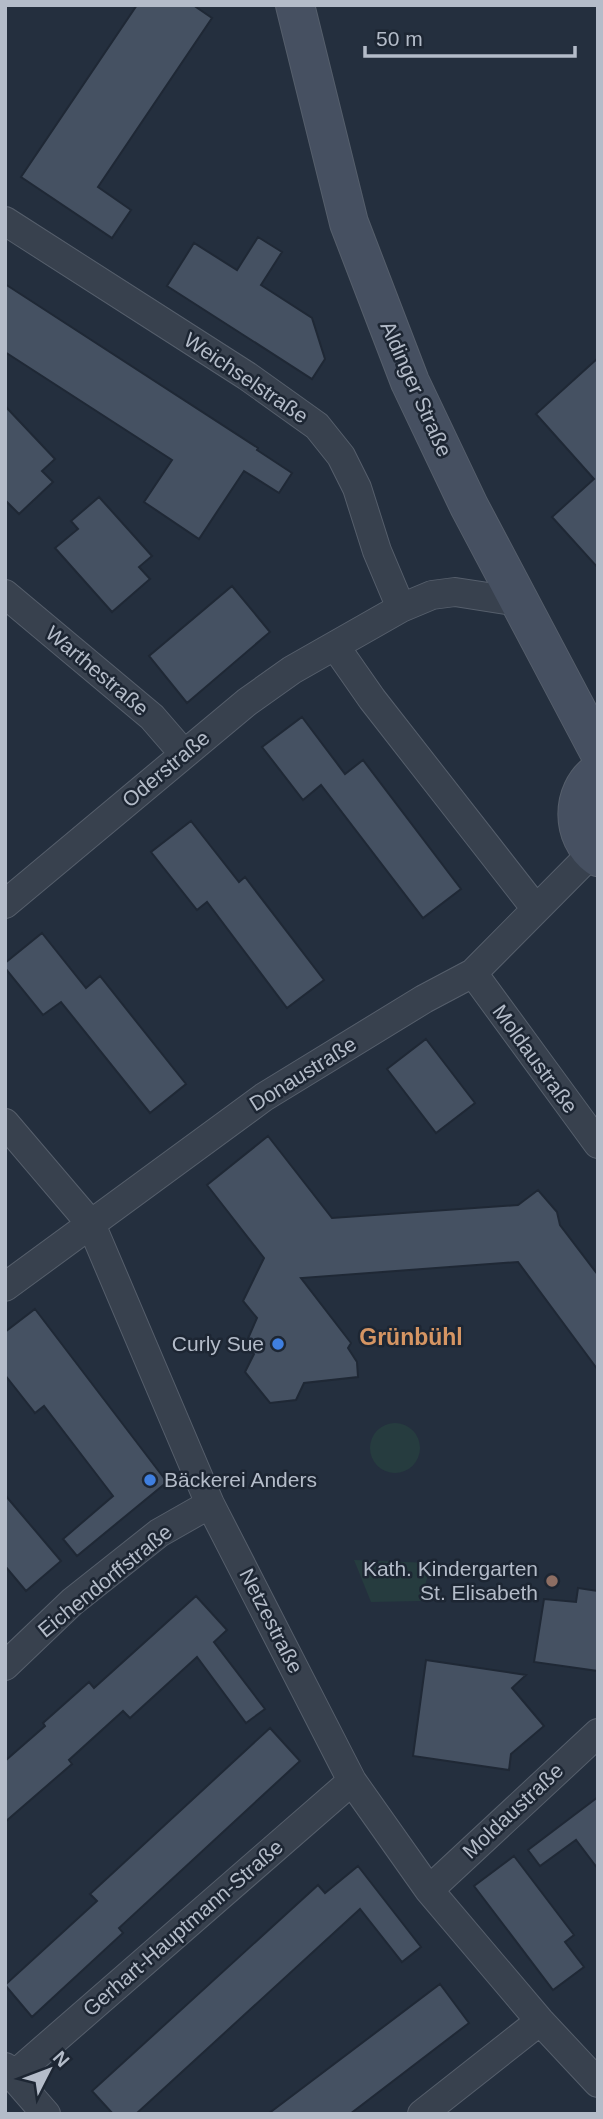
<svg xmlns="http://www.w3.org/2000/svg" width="603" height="2119" viewBox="0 0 603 2119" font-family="Helvetica,sans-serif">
<rect width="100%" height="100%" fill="#242f3e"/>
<!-- green -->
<path fill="#263c3f" d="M370 1448a25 25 0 1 1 50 0a25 25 0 1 1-50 0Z
M354 1560 431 1563 421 1601 371 1602Z"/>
<!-- building -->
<path fill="#455162" stroke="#1f2835" stroke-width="2" d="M137 5H193L212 18 98 187 131 210 112 238 21 177Z
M258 237 282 252 261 285 312 318 325 359 312 379 167 286 194 243 237 270Z
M5 284 258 448 257 450 292 473 279 493 244 471 199 539 144 502 172 460 5 352Z
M598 358V568L552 517 594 479 536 414Z
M5 406 55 459 42 471 53 482 19 514 5 500Z
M99 497 152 556 139 567 150 579 112 612 55 548 78 529 71 521Z
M232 586 270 632 187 703 149 656Z
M302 717 345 774 363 760 461 889 423 918 321 785 303 800 262 747Z
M191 821 239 882 245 877 324 980 287 1008 207 902 197 910 151 852Z
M42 933 86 988 100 976 186 1084 150 1113 61 1002 43 1015 5 968V963Z
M426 1039 475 1103 436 1133 387 1069Z
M268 1136 332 1218 518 1205 538 1190 557 1212 560 1225 598 1275V1370L518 1262 301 1278 351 1343 348 1348 357 1362 358 1377 304 1383 296 1400 270 1403 245 1372 254 1354 246 1343 257 1318 243 1301 264 1258 207 1185Z
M35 1309 167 1482 77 1556 63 1539 113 1496 44 1406 35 1413 5 1375V1332Z
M5 1495 61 1561 26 1591 5 1566Z
M578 1588 598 1591V1671L534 1662 544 1599 576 1602Z
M196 1596 227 1630 214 1642 265 1709 246 1723 197 1657 130 1718 123 1711 69 1760 72 1764 5 1822V1761L45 1726 43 1723 89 1682 94 1688Z
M426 1660 526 1675 512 1688 544 1726 511 1754 509 1770 413 1756Z
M270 1728 300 1761 119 1928 123 1933 32 2017 5 1985 97 1901 90 1894Z
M598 1797V1869L576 1840 540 1866 528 1850Z
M514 1856 574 1935 565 1942 584 1967 553 1990 474 1886Z
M358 1866 421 1947 402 1962 360 1909 136 2114H113L92 2091 318 1885 325 1893Z
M440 1984 469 2023 350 2114H268Z"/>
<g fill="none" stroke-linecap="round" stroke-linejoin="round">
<!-- minor casing -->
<g stroke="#565f6c" stroke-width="30">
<path id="minor" d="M5 221 247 376 317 426 341 456 357 488 377 551 401 608
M5 594 152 717 184 754
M335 646 372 699 536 909
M5 904 247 702 292 670 401 608 432 595 455 592 520 602
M473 973 598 1144
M5 1123 91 1224 210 1504 352 1781 429 1890 540 2021 598 2083
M5 1287 264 1097 424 999 473 973 592 853
M5 1666 72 1602 159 1533 210 1504
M429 1890 598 1733
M5 2067 46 2114
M13 2076 352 1781
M422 2114 540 2021"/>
</g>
<!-- secondary casing -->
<g stroke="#565f6c" stroke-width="40">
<path id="secondary" d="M295 5 349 223 410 382 469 506 598 750
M598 772C570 792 571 837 598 857"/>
</g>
<!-- minor -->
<use href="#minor" stroke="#38414e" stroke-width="28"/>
<!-- secondary -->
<use href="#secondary" stroke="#465061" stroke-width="38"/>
</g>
<!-- markers -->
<g fill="#3f7fe0" stroke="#1d2633" stroke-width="2.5">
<circle cx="278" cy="1344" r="7"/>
<circle cx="150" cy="1480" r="7"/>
</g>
<circle fill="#8d6e63" stroke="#1d2633" stroke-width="2.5" cx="552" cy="1581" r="7"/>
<g text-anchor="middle" stroke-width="5" stroke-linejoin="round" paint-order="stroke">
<!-- street labels -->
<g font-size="21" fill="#b4bcc9" stroke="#1d2633">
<text transform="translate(246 378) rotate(34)" y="7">Weichselstraße</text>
<text transform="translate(416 389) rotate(66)" y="7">Aldinger Straße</text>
<text transform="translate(97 671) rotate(40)" y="7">Warthestraße</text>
<text transform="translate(166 769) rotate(-40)" y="7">Oderstraße</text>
<text transform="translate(535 1059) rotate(54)" y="7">Moldaustraße</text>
<text transform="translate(303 1074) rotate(-32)" y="7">Donaustraße</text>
<text transform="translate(105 1581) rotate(-39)" y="7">Eichendorffstraße</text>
<text transform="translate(271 1621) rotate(63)" y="7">Netzestraße</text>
<text transform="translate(513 1811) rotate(-43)" y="7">Moldaustraße</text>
<text transform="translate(183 1928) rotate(-41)" y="7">Gerhart-Hauptmann-Straße</text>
</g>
<!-- poi labels -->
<g font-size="21" fill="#b4bcc9" stroke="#1d2633" text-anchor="end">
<text x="264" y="1351">Curly Sue</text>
<text x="164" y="1487" text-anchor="start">Bäckerei Anders</text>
<text x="538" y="1576">Kath. Kindergarten<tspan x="538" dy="24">St. Elisabeth</tspan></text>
</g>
<!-- neighbourhood labels -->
<g font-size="23" font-weight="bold" fill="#d59563" stroke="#1d2633">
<text x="411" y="1345">Grünbühl</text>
</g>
</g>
<!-- border -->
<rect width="603" height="2119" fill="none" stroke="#b4bcc9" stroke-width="14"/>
<!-- north arrow -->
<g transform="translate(49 2070) rotate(48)" stroke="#1d2633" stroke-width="5" paint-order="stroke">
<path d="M0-5L12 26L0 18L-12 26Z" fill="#b4bcc9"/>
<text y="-10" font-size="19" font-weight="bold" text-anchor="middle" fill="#b4bcc9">N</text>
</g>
<!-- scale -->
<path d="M365 46v10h210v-10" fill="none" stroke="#b4bcc9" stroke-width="3.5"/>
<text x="376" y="46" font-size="21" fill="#b4bcc9" stroke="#1d2633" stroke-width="5" paint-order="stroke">50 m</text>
</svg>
